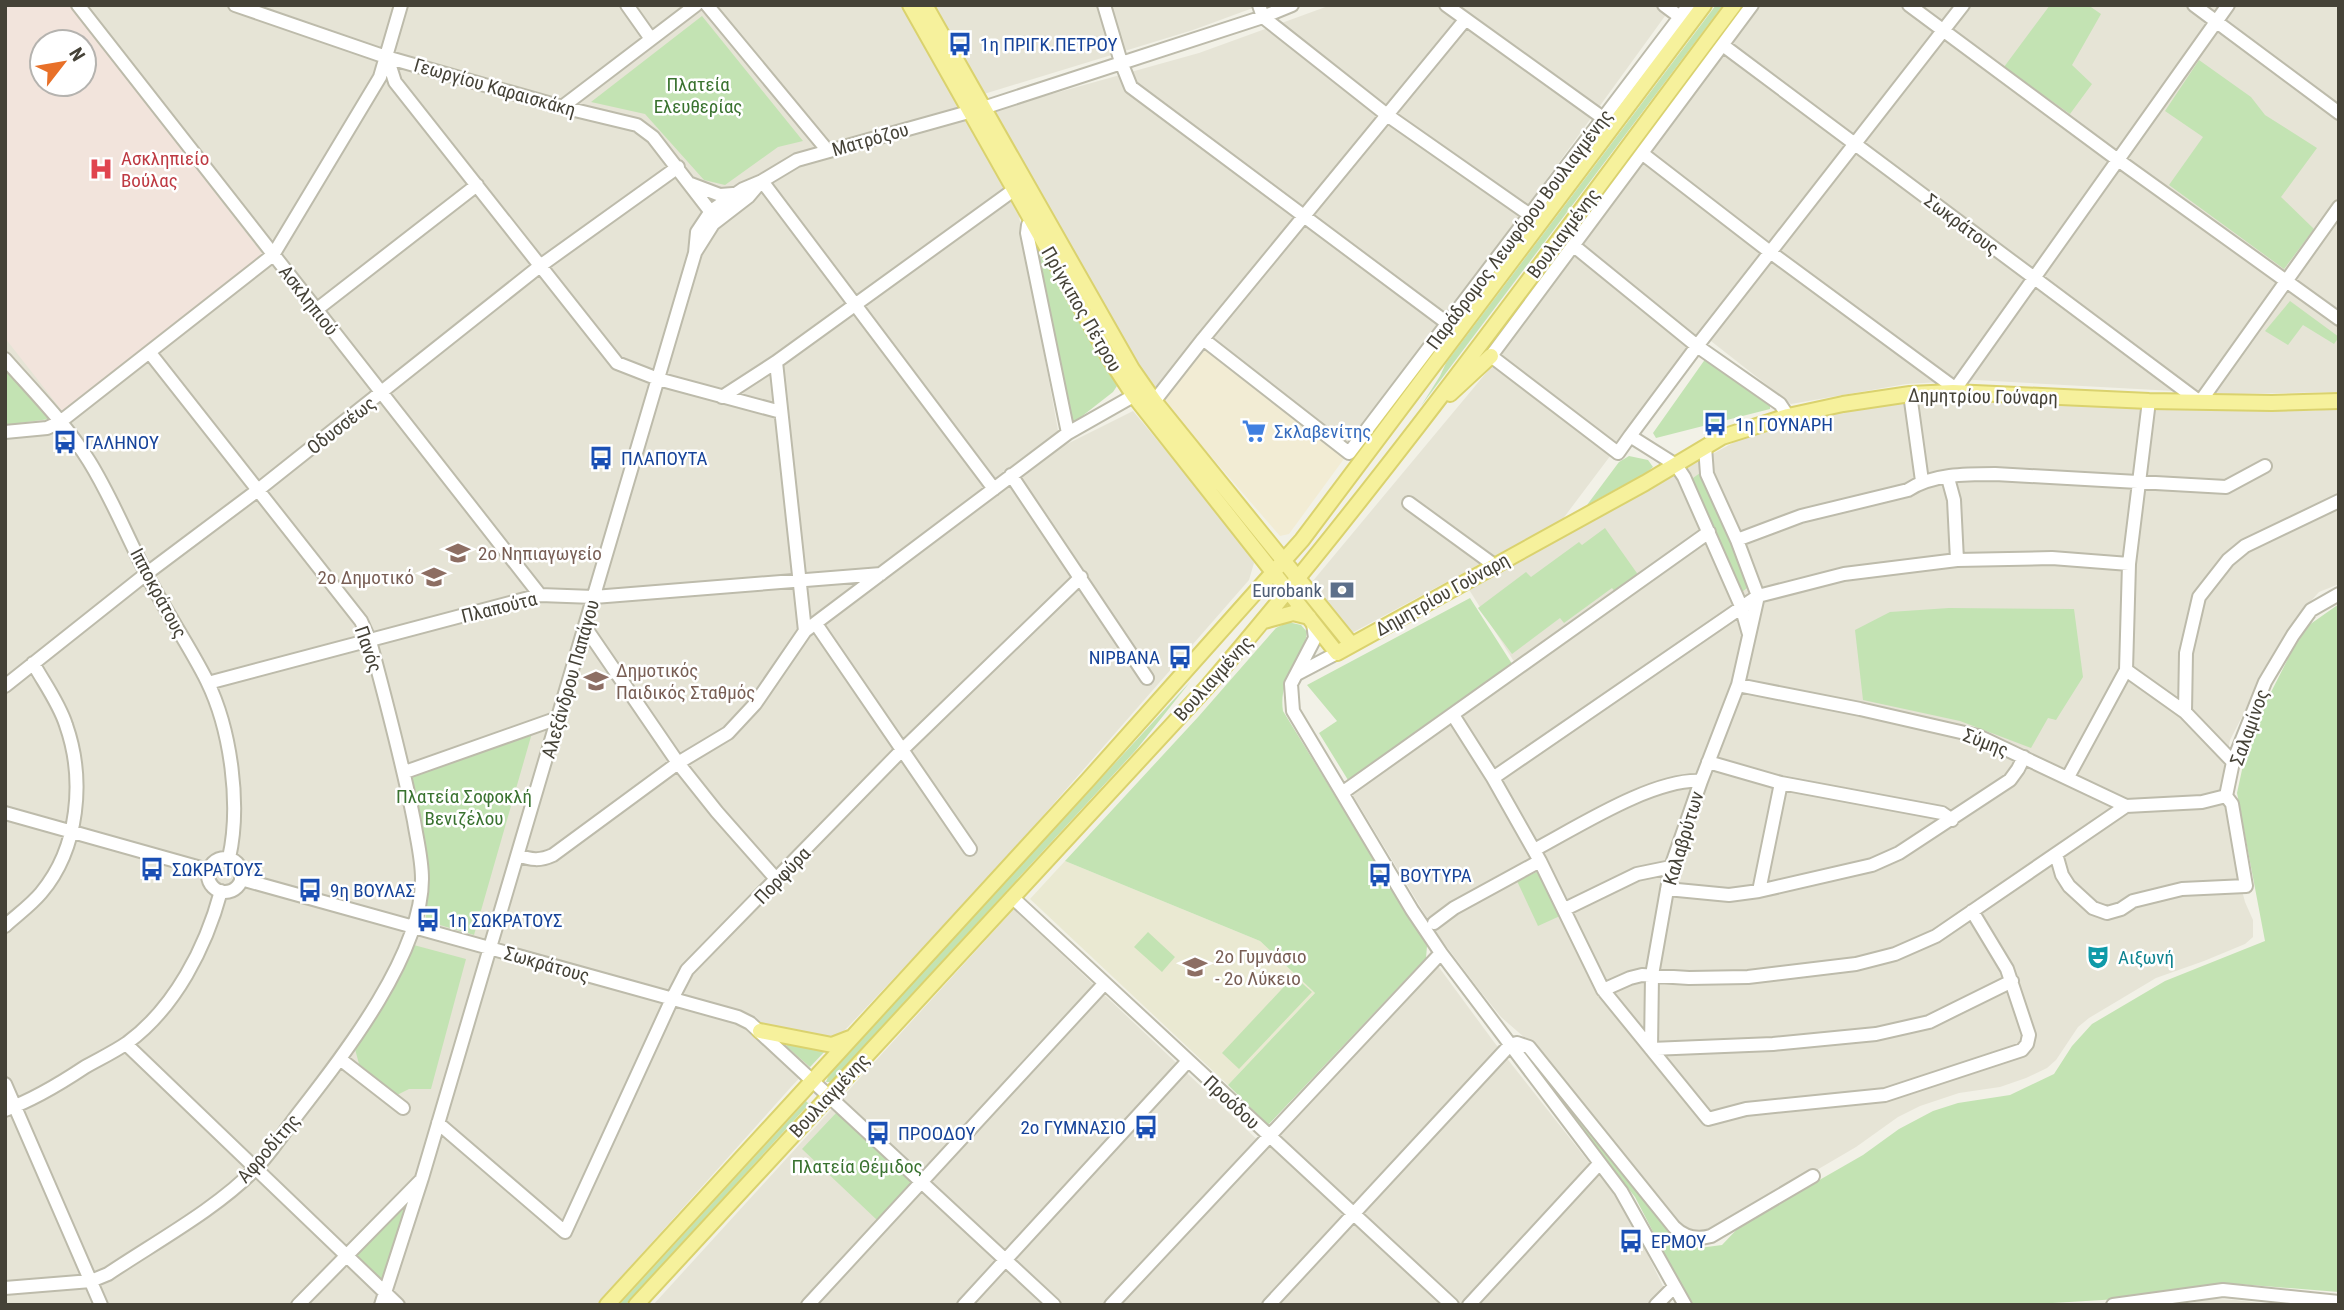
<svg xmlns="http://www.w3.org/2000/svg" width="2344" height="1310" viewBox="0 0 2344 1310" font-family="'Roboto Condensed',sans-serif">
<rect width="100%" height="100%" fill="#f2f1e7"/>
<!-- residential -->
<path fill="#e6e4d6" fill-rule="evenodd" d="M5 5H901L1019 216 1061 447 1133 411 1248 549 1254 563 1249 580 986 881 791 1087 596 1305H5ZM42 42H84V84H42Z
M934 5H1261L1193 30 984 94Z
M1331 5H1673L1346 456 1162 400 1147 383 994 110 1199 53Z
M1760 5H2339V392L2229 394 1975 380 1906 384 1791 404 1702 334 1562 520 1350 634 1312 582 1491 367Z
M1971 400 2313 411 2339 408V584L2319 592 2301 612 2275 653 2230 740 2221 790 2229 817 2236 867 2245 902 2253 920V937L2245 944 2204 961 2156 978 2089 1018 2078 1027 2056 1060 2047 1068 2026 1078 2000 1087 1959 1093 1920 1106 1898 1117 1856 1147 1730 1221 1708 1232 1693 1233 1678 1228 1525 1038 1501 1017 1477 987 1435 931 1351 792 1518 668 1468 588 1740 439 1793 422 1888 403Z
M1014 909 1267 1149 1438 966 1494 1042 1610 1189 1631 1220 1672 1305H653Z
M2210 1299 2236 1300 2276 1305H2180Z"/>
<!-- commercial -->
<path fill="#f2ecd4" d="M1207 348 1346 456 1289 534 1280 536 1162 400Z"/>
<!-- education -->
<path fill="#eae9d2" d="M1065 861 1260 941 1315 993 1228 1085 1030 899Z"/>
<!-- medical -->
<path fill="#f2e4dc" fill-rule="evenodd" d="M5 5H69L263 255 63 412 5 338ZM42 42H84V84H42Z"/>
<!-- green -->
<path fill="#c3e3b3" d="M1716 5H1723L1421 406 1440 376 1446 363Z
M2050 5H2088L2101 14 2072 65 2092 84 2070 114 2004 67Z
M702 16 803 141 778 147 725 185 704 180 645 114 591 102Z
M2199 60 2251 97 2265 115 2317 148 2281 197 2314 229 2284 269 2169 185 2203 137 2165 111Z
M1036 244 1117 386 1113 392 1072 424Z
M2290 301 2339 337 2334 344 2303 325 2288 345 2265 331Z
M1706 358 1770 403V409L1656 438 1653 433Z
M5 367 49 418V419L5 425Z
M1629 456 1648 460 1653 467 1646 473 1587 505 1619 462Z
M1700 473 1739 563 1751 585 1742 592 1693 483V478Z
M1605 528 1639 576 1616 593 1612 588 1564 623 1560 618 1512 654 1478 608 1526 572 1531 577 1579 542 1582 545Z
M1470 598 1514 667 1348 780 1319 733 1337 721 1307 685Z
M2339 604V1292L2238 1284 2190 1287 2119 1299 2019 1305H1691L1635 1197 1524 1057 1527 1055 1588 1126 1674 1238 1699 1248 1722 1245 1741 1225 1863 1155 1899 1129 1933 1111 1958 1103 2010 1095 2054 1074 2072 1046 2092 1024 2165 981 2265 941 2237 793 2245 756 2268 698 2293 649 2309 625Z
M1949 608 2074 609 2083 677 2056 720 2048 718 2031 748 1960 721 1863 700 1855 630 1890 612Z
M1288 622 1301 625 1307 632C1303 662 1278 678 1283 711L1427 946 1426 958 1268 1125 1228 1085 1315 993 1260 941 1065 861 1199 716 1276 628Z
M1190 682 1136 750 831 1082H826L830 1072Z
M532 733 474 935 426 921 423 845 412 777Z
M1539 871 1560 916 1538 926 1517 881Z
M1148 932 1175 957 1162 972 1134 947Z
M410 944 466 959 431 1089H409L397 1095 359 1064 355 1049 387 996Z
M1294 976 1312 992 1239 1069 1222 1053Z
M788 1043 825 1051 810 1067 786 1046Z
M806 1101 809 1104 625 1305H619Z
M837 1112 912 1183 877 1220 802 1149Z
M407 1203 411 1205 381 1282 355 1256Z"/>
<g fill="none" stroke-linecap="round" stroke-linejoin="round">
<!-- minor casing -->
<g stroke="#bdbbab" stroke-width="16">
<path id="minor" d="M78 5 540 595
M235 5 386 57 562 107 637 125 653 137 717 220
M627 5 651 39
M707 5 828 151
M1104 5 1121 62 1131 87 1447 323
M1259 5 1263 17 1387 115 1530 215
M1446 5 1603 118
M1664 5 1680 17
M1909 5 2118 160 2339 319
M2194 5 2339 113
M1724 46 2200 402 2339 207
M387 57 395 82 617 363 658 379 781 412
M562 107 696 5
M1643 154 1770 252 1956 389
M762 181 994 489
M691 184 720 195 733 194
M1032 221 1028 225 1027 233 1068 433
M1574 246 1697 346 1780 404 1788 416
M696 251 713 224 748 197 759 184
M316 310 477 185
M1203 339 1349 453 1689 5
M5 359C34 392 66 424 89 461 112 498 127 537 147 575 165 611 189 645 207 681 231 730 241 805 229 858
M776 362 805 631
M1953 392 2228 5
M1910 394 1922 481
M722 397 776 362 1022 184
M1149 408 1203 339 1465 20
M5 432 47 428 60 422 273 255 380 77 401 5
M1630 436 1697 346 1963 5
M1011 475 1147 678
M1948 478 1954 500 1957 560
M1409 503 1494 565
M1737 540 1801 516 1908 490C1932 474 1966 474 1995 474L2226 487 2265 466
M1313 623 1315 638 1291 684 1293 711 1412 910 1441 953 1621 1191 1685 1305
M816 624 970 849
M585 627 678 763 717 812 777 880
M1749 634 1741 606 1684 477 1676 465 1630 436 1618 453 1491 356 1752 5
M2126 670 2185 712 2233 762
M1297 674 1337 653
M208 683 540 595 594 597 881 574
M1738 685 1860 709 1978 736 2126 806 2202 802 2226 796
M5 686 146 574 258 490 540 266 678 167
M2185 712 2186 653 2199 597 2228 560 2245 546 2339 501
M1453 715 1493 778 1540 861 1603 990 1708 1119 1746 1109 1885 1095 2022 1050 2027 1044 2029 1035 2007 969 1972 911
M1708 762 1781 783 1942 813 1952 820
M405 772 558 718
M2068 777 2126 670 2129 564 2149 401
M1493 778 1758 596 1844 574 1957 560 2052 558 2129 564
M1342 793 1709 532
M2226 796 2233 762 2265 682 2293 635 2311 610 2339 594
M5 813 208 870
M1534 850C1576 828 1653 778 1701 781
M2056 854 2062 875 2069 886 2093 908 2107 913 2121 909 2133 901 2182 889 2246 886 2232 804 2226 796
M518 855C531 860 540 861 553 855L678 763 728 733 755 704 805 631 1068 433 1142 391
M208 875a17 17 0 1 1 34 0a17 17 0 1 1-34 0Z
M241 879 738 1017 750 1023 1054 1305
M1667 889 1729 895 1759 891 1872 865 1899 853 2010 780 2018 769 2024 757
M1759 891 1781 783
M1012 897 1452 1305
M1565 909 1637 874 1671 867
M1434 923 1454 908 1540 861
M5 926C17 915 31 905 41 893 79 848 85 779 66 725 59 703 44 683 33 663
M1603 990 1630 978 1642 975 1689 978 1748 977 1856 964 1895 954 1936 936 2126 806
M126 1044 398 1305
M1651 1049 1652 975 1671 867 1701 781 1738 685 1758 596 1737 540 1707 474 1705 447
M1651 1049 1773 1044 1876 1034 1929 1022 2012 981
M340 1059 403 1108
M5 1084 101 1305
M5 1110C33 1100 61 1083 85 1067 99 1059 114 1052 127 1043 175 1008 206 947 221 891
M438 1123 565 1232 672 999 687 970 901 751 1081 577
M5 1288 91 1281 108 1274C154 1243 218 1208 255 1169 272 1152 286 1129 301 1110 346 1052 422 954 422 879 422 859 417 840 414 821 402 760 386 701 370 641L361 621 150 353
M298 1305 420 1181
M381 1305 422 1178 695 253 697 232 711 211 743 189 762 181 797 160 983 108 1263 17 1292 5
M808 1305 1104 984
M964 1305 1188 1061
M1111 1305 1441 953
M1269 1305 1510 1045 1517 1043 1529 1047 1674 1227C1685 1238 1697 1240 1711 1236L1813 1176
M1469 1305 1599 1164
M1656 1305 1674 1287
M2113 1305 2223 1290 2339 1302"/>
</g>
<!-- major casing -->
<g stroke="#dad26e" stroke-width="18">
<path id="major" d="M910 5 1111 361 1134 396 1337 653 1645 483 1722 437 1788 416 1843 404 1910 394 1953 392 2149 401 2272 403 2339 401
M925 5 1132 369 1155 402 1351 644
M1450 394 1491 356
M1264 621 1293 613 1309 617
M760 1031 832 1045 850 1038
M607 1305 1088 780 1302 540 1704 5
M636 1305 1207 687C1394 469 1561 235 1734 5"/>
</g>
<!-- minor -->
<use href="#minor" stroke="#fff" stroke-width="12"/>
<!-- major -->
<use href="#major" stroke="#f6f19c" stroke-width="14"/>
</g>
<!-- icons -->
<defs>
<g id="bus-bare" transform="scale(1.89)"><path d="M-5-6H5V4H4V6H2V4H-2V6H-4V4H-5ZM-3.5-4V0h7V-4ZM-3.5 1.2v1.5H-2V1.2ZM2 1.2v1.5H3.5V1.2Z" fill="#1a4fb4" stroke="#fff" stroke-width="2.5" paint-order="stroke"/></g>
<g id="hospital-bare" transform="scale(1.89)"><path d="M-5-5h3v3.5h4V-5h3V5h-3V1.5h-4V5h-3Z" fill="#e0444e" stroke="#fff" stroke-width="2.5" paint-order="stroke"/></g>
<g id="supermarket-bare" transform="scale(1.89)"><path d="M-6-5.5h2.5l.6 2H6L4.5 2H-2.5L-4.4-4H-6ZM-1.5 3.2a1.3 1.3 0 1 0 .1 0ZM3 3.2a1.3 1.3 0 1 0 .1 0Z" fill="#3f7fe0" stroke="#fff" stroke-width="2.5" paint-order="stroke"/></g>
<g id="school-bare" transform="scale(1.89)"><path d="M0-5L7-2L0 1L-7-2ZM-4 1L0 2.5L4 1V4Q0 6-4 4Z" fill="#8d6e63" stroke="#fff" stroke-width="2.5" paint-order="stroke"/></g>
<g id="bank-bare" transform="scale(1.89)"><path d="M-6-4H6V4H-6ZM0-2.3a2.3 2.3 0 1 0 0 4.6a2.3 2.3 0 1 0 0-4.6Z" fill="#5c6f8a" stroke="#fff" stroke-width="2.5" paint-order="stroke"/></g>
<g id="theatre-bare" transform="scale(1.89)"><path d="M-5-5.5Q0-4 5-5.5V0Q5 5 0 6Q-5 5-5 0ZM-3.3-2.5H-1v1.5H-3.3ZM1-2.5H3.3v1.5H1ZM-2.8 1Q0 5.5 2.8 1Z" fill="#0f9aa8" stroke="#fff" stroke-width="2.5" paint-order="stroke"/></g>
</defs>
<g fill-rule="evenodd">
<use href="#bus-bare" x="960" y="44"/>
<use href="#hospital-bare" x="101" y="169"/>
<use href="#bus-bare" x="1715" y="424"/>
<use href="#supermarket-bare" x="1254" y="431"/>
<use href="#bus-bare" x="65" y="442"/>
<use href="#bus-bare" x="601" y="458"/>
<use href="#school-bare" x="458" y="553"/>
<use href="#school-bare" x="434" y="577"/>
<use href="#bank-bare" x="1342" y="590"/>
<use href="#bus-bare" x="1180" y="657"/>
<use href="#school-bare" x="596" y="681"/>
<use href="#bus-bare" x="152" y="869"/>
<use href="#bus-bare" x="1380" y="875"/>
<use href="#bus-bare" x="310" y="890"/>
<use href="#bus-bare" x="428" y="920"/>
<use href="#theatre-bare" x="2098" y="957"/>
<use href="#school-bare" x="1195" y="967"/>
<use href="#bus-bare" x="1146" y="1127"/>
<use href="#bus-bare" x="878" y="1133"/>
<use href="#bus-bare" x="1631" y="1241"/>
</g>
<g text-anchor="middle" stroke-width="5" stroke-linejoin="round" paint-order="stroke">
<!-- transit labels -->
<g font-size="19" fill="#164399" stroke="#fff" text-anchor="start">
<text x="980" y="51">1η ΠΡΙΓΚ.ΠΕΤΡΟΥ</text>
<text x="1735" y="431">1η ΓΟΥΝΑΡΗ</text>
<text x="85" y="449">ΓΑΛΗΝΟΥ</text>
<text x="621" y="465">ΠΛΑΠΟΥΤΑ</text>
<text x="1160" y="664" text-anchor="end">ΝΙΡΒΑΝΑ</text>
<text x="172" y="876">ΣΩΚΡΑΤΟΥΣ</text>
<text x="1400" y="882">ΒΟΥΤΥΡΑ</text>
<text x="330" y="897">9η ΒΟΥΛΑΣ</text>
<text x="448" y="927">1η ΣΩΚΡΑΤΟΥΣ</text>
<text x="1126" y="1134" text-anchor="end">2ο ΓΥΜΝΑΣΙΟ</text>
<text x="898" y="1140">ΠΡΟΟΔΟΥ</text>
<text x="1651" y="1248">ΕΡΜΟΥ</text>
</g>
<!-- park labels -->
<g font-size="19" fill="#39722f" stroke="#fff">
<text x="698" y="91">Πλατεία<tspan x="698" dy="22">Ελευθερίας</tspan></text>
<text x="464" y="803">Πλατεία Σοφοκλή<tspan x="464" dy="22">Βενιζέλου</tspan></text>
<text x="857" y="1173">Πλατεία Θέμιδος</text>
</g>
<!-- street labels -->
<g font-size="19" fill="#454237" stroke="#fff">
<text transform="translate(495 87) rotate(16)" y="7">Γεωργίου Καραισκάκη</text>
<text transform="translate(870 139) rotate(-16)" y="7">Ματρόζου</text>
<text transform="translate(1962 224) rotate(37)" y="7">Σωκράτους</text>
<text transform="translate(1519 229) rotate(-53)" y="7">Παράδρομος Λεωφόρου Βουλιαγμένης</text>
<text transform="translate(1563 233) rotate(-53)" y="7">Βουλιαγμένης</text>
<text transform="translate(309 300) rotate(52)" y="7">Ασκληπιού</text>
<text transform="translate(1082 309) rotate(60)" y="7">Πρίγκιπος Πέτρου</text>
<text transform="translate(1983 396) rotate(1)" y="7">Δημητρίου Γούναρη</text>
<text transform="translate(341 425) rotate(-38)" y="7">Οδυσσέως</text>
<text transform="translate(159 593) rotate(62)" y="7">Ιπποκράτους</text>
<text transform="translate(1442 594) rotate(-29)" y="7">Δημητρίου Γούναρη</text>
<text transform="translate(499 607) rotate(-14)" y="7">Πλαπούτα</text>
<text transform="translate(369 649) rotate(71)" y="7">Πανός</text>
<text transform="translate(1213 678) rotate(-48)" y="7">Βουλιαγμένης</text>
<text transform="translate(570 679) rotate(-74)" y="7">Αλεξάνδρου Παπάγου</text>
<text transform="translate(2249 727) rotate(-70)" y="7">Σαλαμίνος</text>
<text transform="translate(1986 742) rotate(21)" y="7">Σύμης</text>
<text transform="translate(1683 838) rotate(-73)" y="7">Καλαβρύτων</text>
<text transform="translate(782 875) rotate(-46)" y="7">Πορφύρα</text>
<text transform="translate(547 964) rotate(16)" y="7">Σωκράτους</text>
<text transform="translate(829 1095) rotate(-47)" y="7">Βουλιαγμένης</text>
<text transform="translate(1232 1102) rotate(43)" y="7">Προόδου</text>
<text transform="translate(268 1148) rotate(-49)" y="7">Αφροδίτης</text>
</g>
<!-- health labels -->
<g font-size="19" fill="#be3a42" stroke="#fff" text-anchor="start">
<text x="121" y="165">Ασκληπιείο<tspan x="121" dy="22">Βούλας</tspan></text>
</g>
<!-- shop labels -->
<g font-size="19" fill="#366cbe" stroke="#fff" text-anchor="start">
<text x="1274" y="438">Σκλαβενίτης</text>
</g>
<!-- education labels -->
<g font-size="19" fill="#785e54" stroke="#fff" text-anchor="start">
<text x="478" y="560">2ο Νηπιαγωγείο</text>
<text x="414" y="584" text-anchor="end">2ο Δημοτικό</text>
<text x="616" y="677">Δημοτικός<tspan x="616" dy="22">Παιδικός Σταθμός</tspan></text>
<text x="1215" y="963">2ο Γυμνάσιο<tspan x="1215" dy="22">- 2ο Λύκειο</tspan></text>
</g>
<!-- service labels -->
<g font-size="19" fill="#4e5e75" stroke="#fff" text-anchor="end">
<text x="1322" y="597">Eurobank</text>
</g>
<!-- culture labels -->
<g font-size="19" fill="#0d838f" stroke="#fff" text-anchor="start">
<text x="2118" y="964">Αιξωνή</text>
</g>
</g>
<!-- border -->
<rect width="2344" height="1310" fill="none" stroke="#454237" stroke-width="14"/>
<!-- north arrow -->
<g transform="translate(63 63) rotate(59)"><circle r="33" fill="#ffffff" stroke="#b5b3af" stroke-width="2"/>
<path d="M0-5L12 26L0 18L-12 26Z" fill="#e87028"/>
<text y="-10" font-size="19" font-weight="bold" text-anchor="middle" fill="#454237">N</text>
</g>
</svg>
